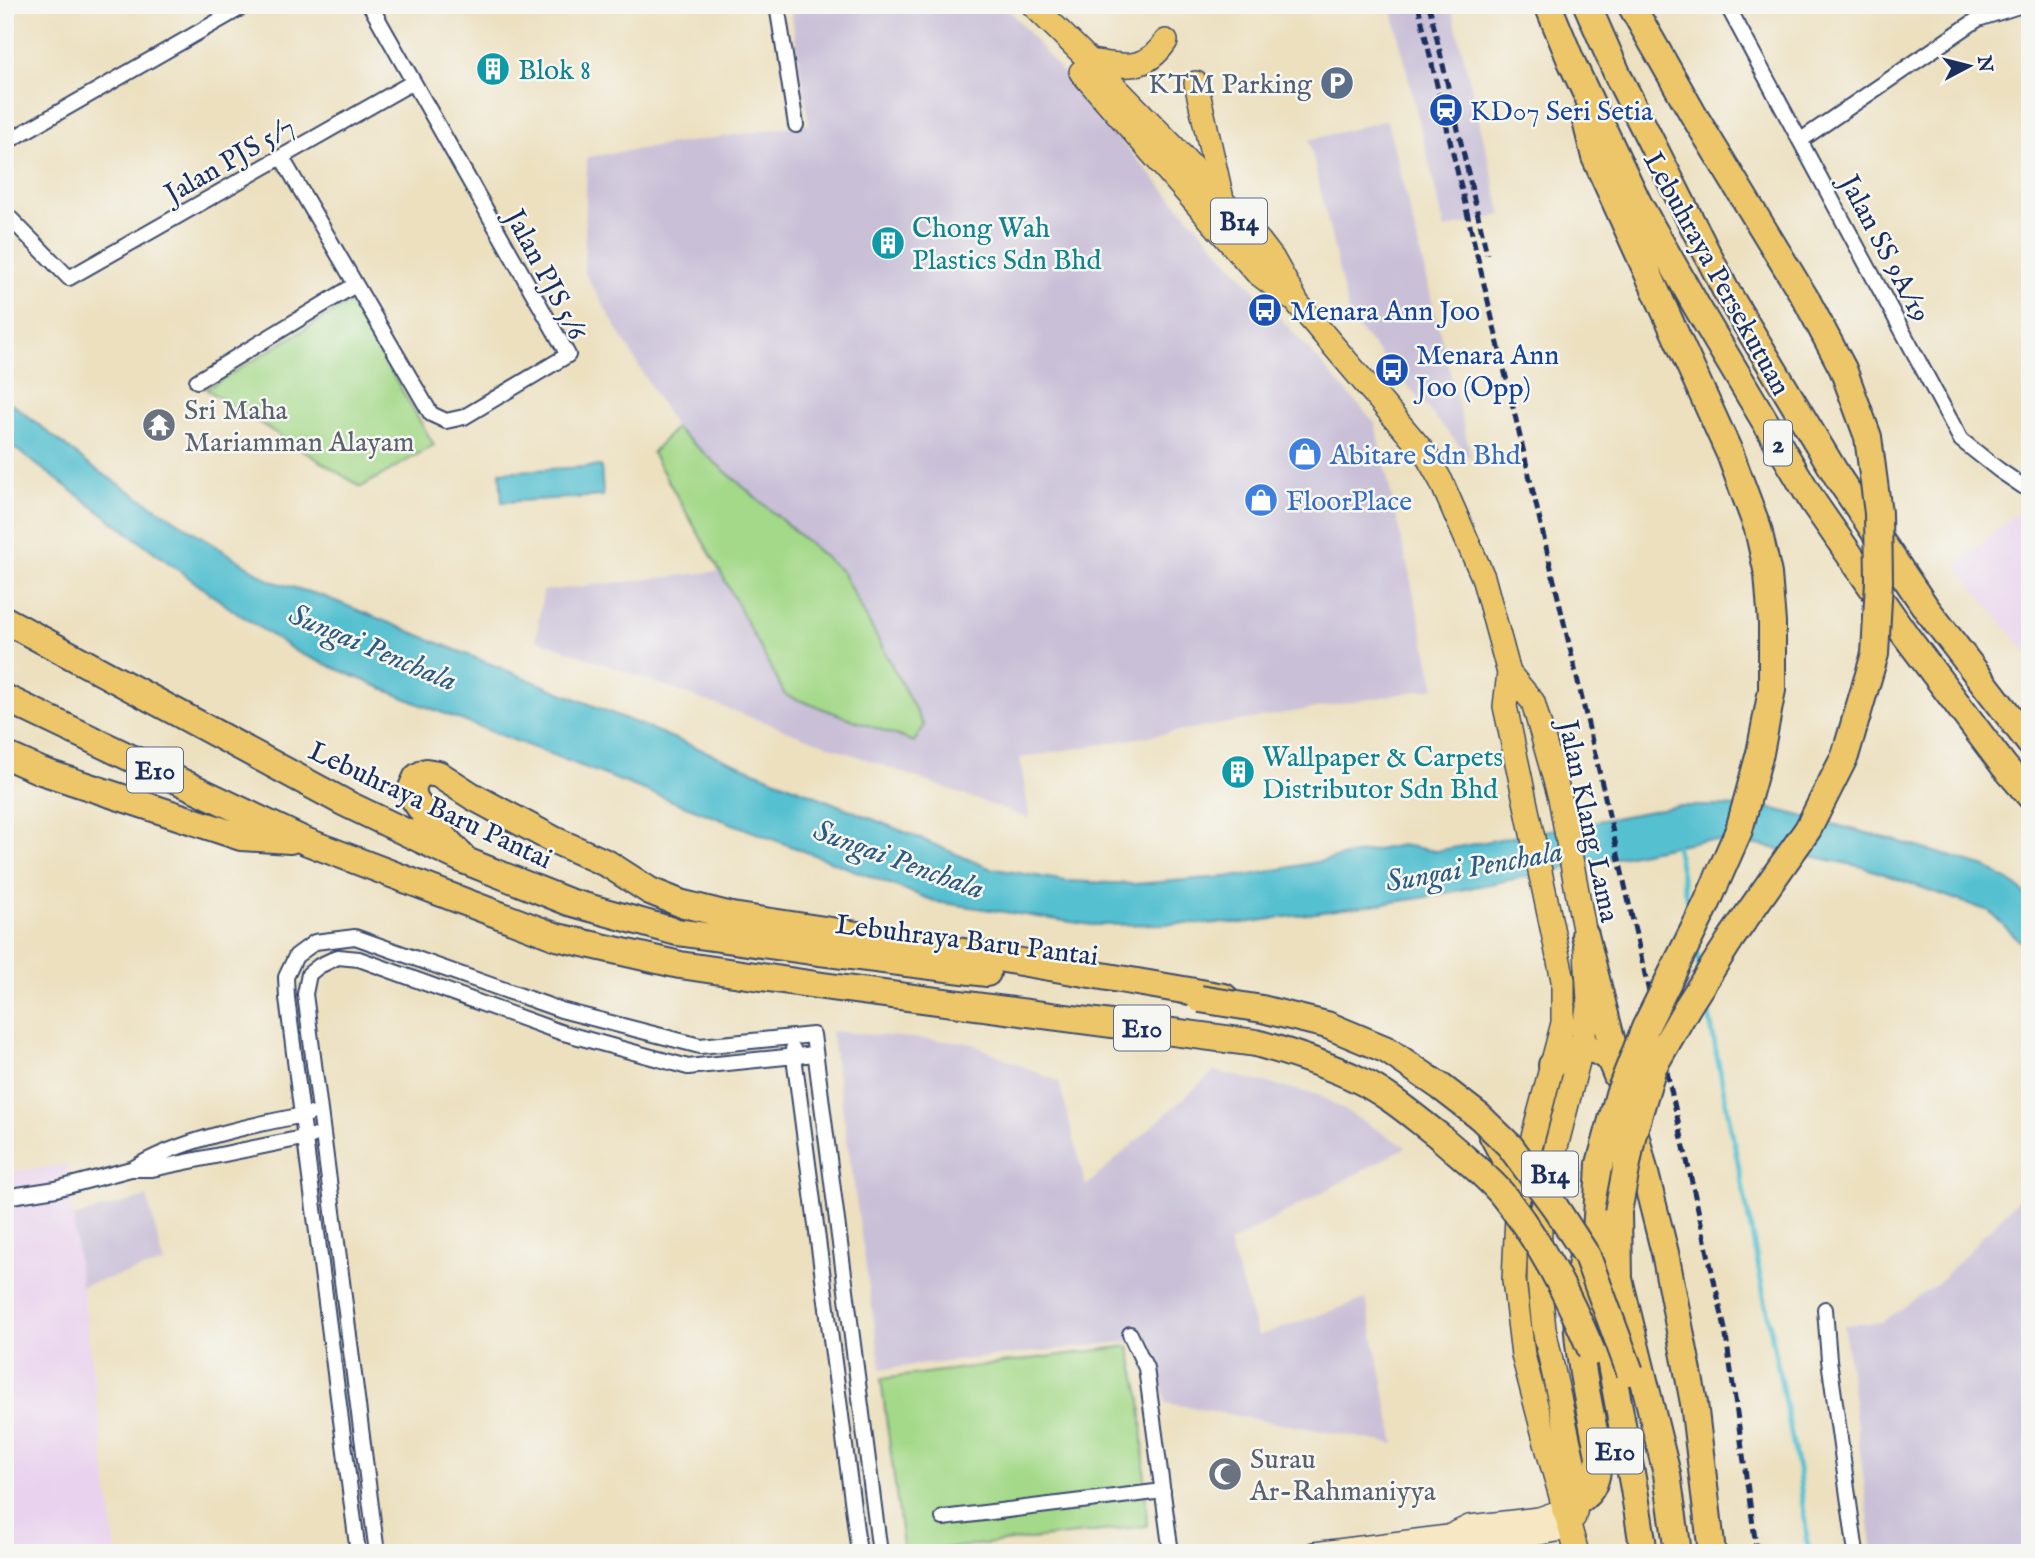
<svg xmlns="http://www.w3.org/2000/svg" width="2035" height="1558" viewBox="0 0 2035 1558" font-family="'IM FELL English',serif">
<rect width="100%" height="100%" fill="#f6f6f2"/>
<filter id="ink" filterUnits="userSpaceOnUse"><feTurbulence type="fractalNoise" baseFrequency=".0143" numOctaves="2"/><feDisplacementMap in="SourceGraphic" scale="14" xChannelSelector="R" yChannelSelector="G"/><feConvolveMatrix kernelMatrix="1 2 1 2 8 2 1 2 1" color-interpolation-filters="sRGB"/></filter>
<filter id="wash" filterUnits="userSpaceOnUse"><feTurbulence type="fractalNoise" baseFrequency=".00686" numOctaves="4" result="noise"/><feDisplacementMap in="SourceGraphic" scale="28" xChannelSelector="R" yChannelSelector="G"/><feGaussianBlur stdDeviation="1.57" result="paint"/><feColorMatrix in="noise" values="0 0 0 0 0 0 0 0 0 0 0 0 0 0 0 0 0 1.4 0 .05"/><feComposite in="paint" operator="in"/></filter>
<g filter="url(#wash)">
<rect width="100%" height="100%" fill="#ece0bf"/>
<!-- built -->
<path fill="#e9d2ee" d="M2018 512 2030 518V657L1956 566Z
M67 1165 116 1553H5V1172Z"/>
<!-- industrial -->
<path fill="#c9bfd7" d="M790 5H1005L1124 145 1375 423 1435 688 1020 758 1030 819 536 639 543 591 720 571 785 695 842 572 675 428 584 272 587 157 809 124Z
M1391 5H1451L1502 215 1445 229Z
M1387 120 1472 460 1350 319 1309 140Z
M831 1031 970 1043 1059 1082 1086 1186 1214 1071 1319 1095 1406 1147 1229 1243 1258 1336 1366 1299 1395 1444 1166 1403 1151 1339 881 1369Z
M2030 1187V1553H1873L1844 1325 1882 1322 1937 1284Z
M147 1197 164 1263 81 1286 73 1217Z"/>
<!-- green -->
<path fill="#a4d989" stroke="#608474" stroke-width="2" d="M350 302 434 445 361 487 206 389Z
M675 428 842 572 924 726 914 742 785 695 720 571 652 453Z
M1129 1346 1141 1400 1147 1526 904 1553 881 1379Z"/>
<!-- water -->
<path fill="#55c0d0" stroke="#387897" stroke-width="2" d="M5 398 92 467 271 581 323 596 907 833 989 868 1066 881 1134 884 1251 875 1401 845 1436 851 1678 806H1719L1774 809 1890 839 1986 867 2019 888 2030 899V951L1989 911 1863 867 1758 845 1702 840 1421 898 1244 923 1092 925 937 902 419 704 297 652 231 609 5 441Z
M601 466 603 496 502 502 500 472Z"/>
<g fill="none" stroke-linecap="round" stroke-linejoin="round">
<!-- stream -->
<path stroke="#55c0d0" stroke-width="5" d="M1675 841 1690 917
M1696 947 1700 968
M1705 995 1799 1474 1809 1553"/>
</g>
</g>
<g filter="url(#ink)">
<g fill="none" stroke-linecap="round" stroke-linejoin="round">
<!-- street casing -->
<g stroke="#3a4a6d" stroke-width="18">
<path id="street" d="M777 5 796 125
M1727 5 1961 440 1999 470 2030 491
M1801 140 1978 19 2022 5
M5 143 246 5
M282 158 431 414 446 421 464 417 568 355 370 5
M5 213 69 278 413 82
M197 381 355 285
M793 1049 859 1553
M132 1169C178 1140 256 1124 309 1114
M5 1197 56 1189 131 1169H152L312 1136
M1825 1309 1829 1360 1856 1553
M1130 1334 1146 1368 1171 1553
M943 1518 1163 1491
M358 1553 287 998 286 977 296 956 315 942 355 937 561 1010 700 1046 813 1035 880 1553
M377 1553 305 994 309 974 319 966 338 957 359 959 560 1032 688 1067 815 1054"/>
</g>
<!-- secondary casing -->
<g stroke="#3a4a6d" stroke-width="24">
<path id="secondary" d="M1448 1536 1471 1542 1540 1534 1557 1531 1569 1526
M1314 1553 1448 1536 1469 1526 1539 1518 1565 1509"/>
</g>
<!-- primary casing -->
<g stroke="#3a4a6d" stroke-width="26">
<path id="primary" d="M1033 5 1090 61 1171 144 1260 242 1273 259 1298 304 1427 456 1441 481 1483 577 1509 673 1505 706 1563 980V1023L1518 1194 1514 1280 1523 1355 1547 1447 1577 1553
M1090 61C1123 66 1145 73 1166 41
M1081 72 1256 272 1290 298
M1196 83 1222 199
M1509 673 1533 702 1560 798 1585 935 1589 1001 1582 1046 1557 1143 1540 1221 1539 1281 1544 1329 1575 1470 1577 1503 1574 1517"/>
</g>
<!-- highway casing -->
<g stroke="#3a4a6d" stroke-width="30">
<path id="highway" d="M1548 5 1571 61 1638 203 1697 307 1813 502 1906 636 2004 766 2030 796
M1587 5 1619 78 1725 289 1839 479 1926 608 2030 743
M1631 5 1693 114 1807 301
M1585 117 1595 157 1730 454 1758 529 1768 574 1772 623V690L1760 753
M5 620 345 803 466 861 569 902 677 932 818 952 987 973
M5 698 305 841 557 937 680 965 823 986 1256 1043C1291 1053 1326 1064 1359 1080 1388 1094 1413 1116 1439 1136
M5 755 41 771 241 837 290 840
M466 861 429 821 414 799 412 788 417 777 426 772 438 774 472 796 554 840 608 864 650 891 680 903 732 916 917 944 1224 997
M1585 935 1665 1253 1694 1403 1712 1553
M1552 1065 1565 1052 1582 1046 1599 1052 1610 1059 1617 1076
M1491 1132 1505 1159 1518 1194
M1600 1164 1596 1234 1600 1305 1634 1489 1644 1553
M1618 1212 1619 1279 1667 1474 1678 1553
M1565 1509C1592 1495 1596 1487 1599 1456 1590 1409 1578 1361 1577 1313 1576 1288 1582 1263 1586 1238"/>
</g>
<!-- street -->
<use href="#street" stroke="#fff" stroke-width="14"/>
<!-- secondary -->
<use href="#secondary" stroke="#f7e8c3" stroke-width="21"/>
<!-- primary -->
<use href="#primary" stroke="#ecc669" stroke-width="23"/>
<!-- highway -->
<use href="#highway" stroke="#ecc669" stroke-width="26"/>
<!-- rail -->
<path stroke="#1b2f5e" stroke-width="5" stroke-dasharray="10 5" stroke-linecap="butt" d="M1418 5 1600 775 1725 1329 1757 1553
M1429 5 1487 254"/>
<!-- highway-bridge casing -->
<g stroke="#3a4a6d" stroke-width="30" stroke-linecap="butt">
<path id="highway-bridge" d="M1200 999 1262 1009 1327 1025 1387 1050 1441 1087 1480 1117 1510 1146 1555 1207 1587 1256 1630 1372
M1439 1136C1460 1155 1484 1173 1502 1194 1541 1242 1568 1295 1592 1352
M1600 1164 1619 1094 1645 1028 1706 905 1739 830 1760 753
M1618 1212 1632 1137 1653 1067 1688 1006 1732 937 1808 829 1845 756 1875 654 1879 581 1878 513 1868 437 1843 369 1807 301"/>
</g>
<!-- highway-bridge -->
<use href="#highway-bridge" stroke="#ecc669" stroke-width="26"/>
</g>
</g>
<!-- icons -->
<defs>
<g id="building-disc" transform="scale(1.75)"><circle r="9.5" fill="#0f9aa8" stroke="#f6f6f2"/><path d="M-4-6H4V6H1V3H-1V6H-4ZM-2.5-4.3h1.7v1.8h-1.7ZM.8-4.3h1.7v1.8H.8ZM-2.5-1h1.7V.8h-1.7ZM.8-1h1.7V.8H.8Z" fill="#fff"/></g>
<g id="parking-disc" transform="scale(1.75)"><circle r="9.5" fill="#5c6f8a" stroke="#f6f6f2"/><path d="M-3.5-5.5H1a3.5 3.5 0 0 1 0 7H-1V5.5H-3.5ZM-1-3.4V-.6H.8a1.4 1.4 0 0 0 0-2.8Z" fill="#fff"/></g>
<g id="station-disc" transform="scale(1.75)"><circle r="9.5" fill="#1a4fb4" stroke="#f6f6f2"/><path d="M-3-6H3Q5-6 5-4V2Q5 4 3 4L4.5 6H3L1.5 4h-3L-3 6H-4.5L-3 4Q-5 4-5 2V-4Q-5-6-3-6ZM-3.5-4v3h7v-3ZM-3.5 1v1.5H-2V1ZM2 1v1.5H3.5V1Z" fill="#fff"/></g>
<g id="bus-disc" transform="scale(1.75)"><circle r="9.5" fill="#1a4fb4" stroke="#f6f6f2"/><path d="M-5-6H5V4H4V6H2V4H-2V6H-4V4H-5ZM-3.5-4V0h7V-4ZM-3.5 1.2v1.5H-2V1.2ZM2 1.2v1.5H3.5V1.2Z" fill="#fff"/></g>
<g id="temple-disc" transform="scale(1.75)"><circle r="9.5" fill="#6b7280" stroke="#f6f6f2"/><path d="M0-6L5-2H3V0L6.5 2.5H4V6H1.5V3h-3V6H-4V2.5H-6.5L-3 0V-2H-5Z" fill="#fff"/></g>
<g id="shop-disc" transform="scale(1.75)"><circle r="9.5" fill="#3f7fe0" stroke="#f6f6f2"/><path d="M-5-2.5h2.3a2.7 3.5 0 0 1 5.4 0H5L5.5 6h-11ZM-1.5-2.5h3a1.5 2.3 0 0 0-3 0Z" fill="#fff"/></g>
<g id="mosque-disc" transform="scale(1.75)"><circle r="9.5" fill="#6b7280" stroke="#f6f6f2"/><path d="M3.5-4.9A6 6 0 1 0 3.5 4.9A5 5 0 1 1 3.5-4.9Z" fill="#fff"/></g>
</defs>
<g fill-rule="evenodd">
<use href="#building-disc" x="493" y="69"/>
<use href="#parking-disc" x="1337" y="83"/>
<use href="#station-disc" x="1446" y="110"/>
<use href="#building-disc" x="888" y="243"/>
<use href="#bus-disc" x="1265" y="310"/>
<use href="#bus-disc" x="1392" y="370"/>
<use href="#temple-disc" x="159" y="425"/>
<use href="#shop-disc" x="1305" y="454"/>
<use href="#shop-disc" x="1261" y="500"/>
<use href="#building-disc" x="1238" y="772"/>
<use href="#mosque-disc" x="1225" y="1474"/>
</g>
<g text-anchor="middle" stroke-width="5" stroke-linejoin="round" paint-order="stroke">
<!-- shield labels -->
<g fill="#f6f6f2" stroke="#5d6b8a" stroke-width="2">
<rect x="1211" y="198.5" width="56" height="45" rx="5"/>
<rect x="1764" y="420.5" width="28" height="45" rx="5"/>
<rect x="127" y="747.5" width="56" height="45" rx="5"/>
<rect x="1114" y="1005.5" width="56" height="45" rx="5"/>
<rect x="1522" y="1151.5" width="56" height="45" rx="5"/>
<rect x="1587" y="1428.5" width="56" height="45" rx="5"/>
</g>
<g font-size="26" font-weight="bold" fill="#1b2f5e">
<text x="1239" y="230">B14</text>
<text x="1778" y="452">2</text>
<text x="155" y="779">E10</text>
<text x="1142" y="1037">E10</text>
<text x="1550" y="1183">B14</text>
<text x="1615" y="1460">E10</text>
</g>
<!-- culture labels -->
<g font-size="28" fill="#0d838f" stroke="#f6f6f2" text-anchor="start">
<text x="518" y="79">Blok 8</text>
<text x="912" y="237">Chong Wah<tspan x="912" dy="32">Plastics Sdn Bhd</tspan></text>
<text x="1262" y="766">Wallpaper &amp; Carpets<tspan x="1262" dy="32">Distributor Sdn Bhd</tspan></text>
</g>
<!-- service labels -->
<g font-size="28" fill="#4e5e75" stroke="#f6f6f2" text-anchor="end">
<text x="1312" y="93">KTM Parking</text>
</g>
<!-- transit labels -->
<g font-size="28" fill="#164399" stroke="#f6f6f2" text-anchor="start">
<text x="1470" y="120">KD07 Seri Setia</text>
<text x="1290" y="320">Menara Ann Joo</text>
<text x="1416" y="364">Menara Ann<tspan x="1416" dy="32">Joo (Opp)</tspan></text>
</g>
<!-- street labels -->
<g font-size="28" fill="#1b2f5e" stroke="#f6f6f2">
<text transform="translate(229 159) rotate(-30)" y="10">Jalan PJS 5/7</text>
<text transform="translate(1886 248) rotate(62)" y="10">Jalan SS 9A/19</text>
<text transform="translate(1718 273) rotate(61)" y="10">Lebuhraya Persekutuan</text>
<text transform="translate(547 274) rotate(62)" y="10">Jalan PJS 5/6</text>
<text transform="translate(431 804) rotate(25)" y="10">Lebuhraya Baru Pantai</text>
<text transform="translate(1590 821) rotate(78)" y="10">Jalan Klang Lama</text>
<text transform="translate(967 939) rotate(7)" y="10">Lebuhraya Baru Pantai</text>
</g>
<!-- worship labels -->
<g font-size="28" fill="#5b616d" stroke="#f6f6f2" text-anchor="start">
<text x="184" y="419">Sri Maha<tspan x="184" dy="32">Mariamman Alayam</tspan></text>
<text x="1250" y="1468">Surau<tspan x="1250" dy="32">Ar-Rahmaniyya</tspan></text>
</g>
<!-- shop labels -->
<g font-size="28" fill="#366cbe" stroke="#f6f6f2" text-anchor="start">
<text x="1330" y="464">Abitare Sdn Bhd</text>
<text x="1286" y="510">FloorPlace</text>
</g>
<!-- water labels -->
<g font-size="30" font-style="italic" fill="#2c5a80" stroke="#f6f6f2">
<text transform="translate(373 647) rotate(23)" y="10">Sungai Penchala</text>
<text transform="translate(899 859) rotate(20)" y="10">Sungai Penchala</text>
<text transform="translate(1474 866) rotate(-10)" y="10">Sungai Penchala</text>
</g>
</g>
<!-- margin -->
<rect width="2035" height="1558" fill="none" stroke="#f6f6f2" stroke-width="28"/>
<!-- north arrow -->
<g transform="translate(1969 66) rotate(83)" stroke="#f6f6f2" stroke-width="5" paint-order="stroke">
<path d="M0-5L12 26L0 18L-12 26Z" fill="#1b2f5e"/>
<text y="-10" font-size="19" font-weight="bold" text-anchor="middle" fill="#1b2f5e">N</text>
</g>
</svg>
